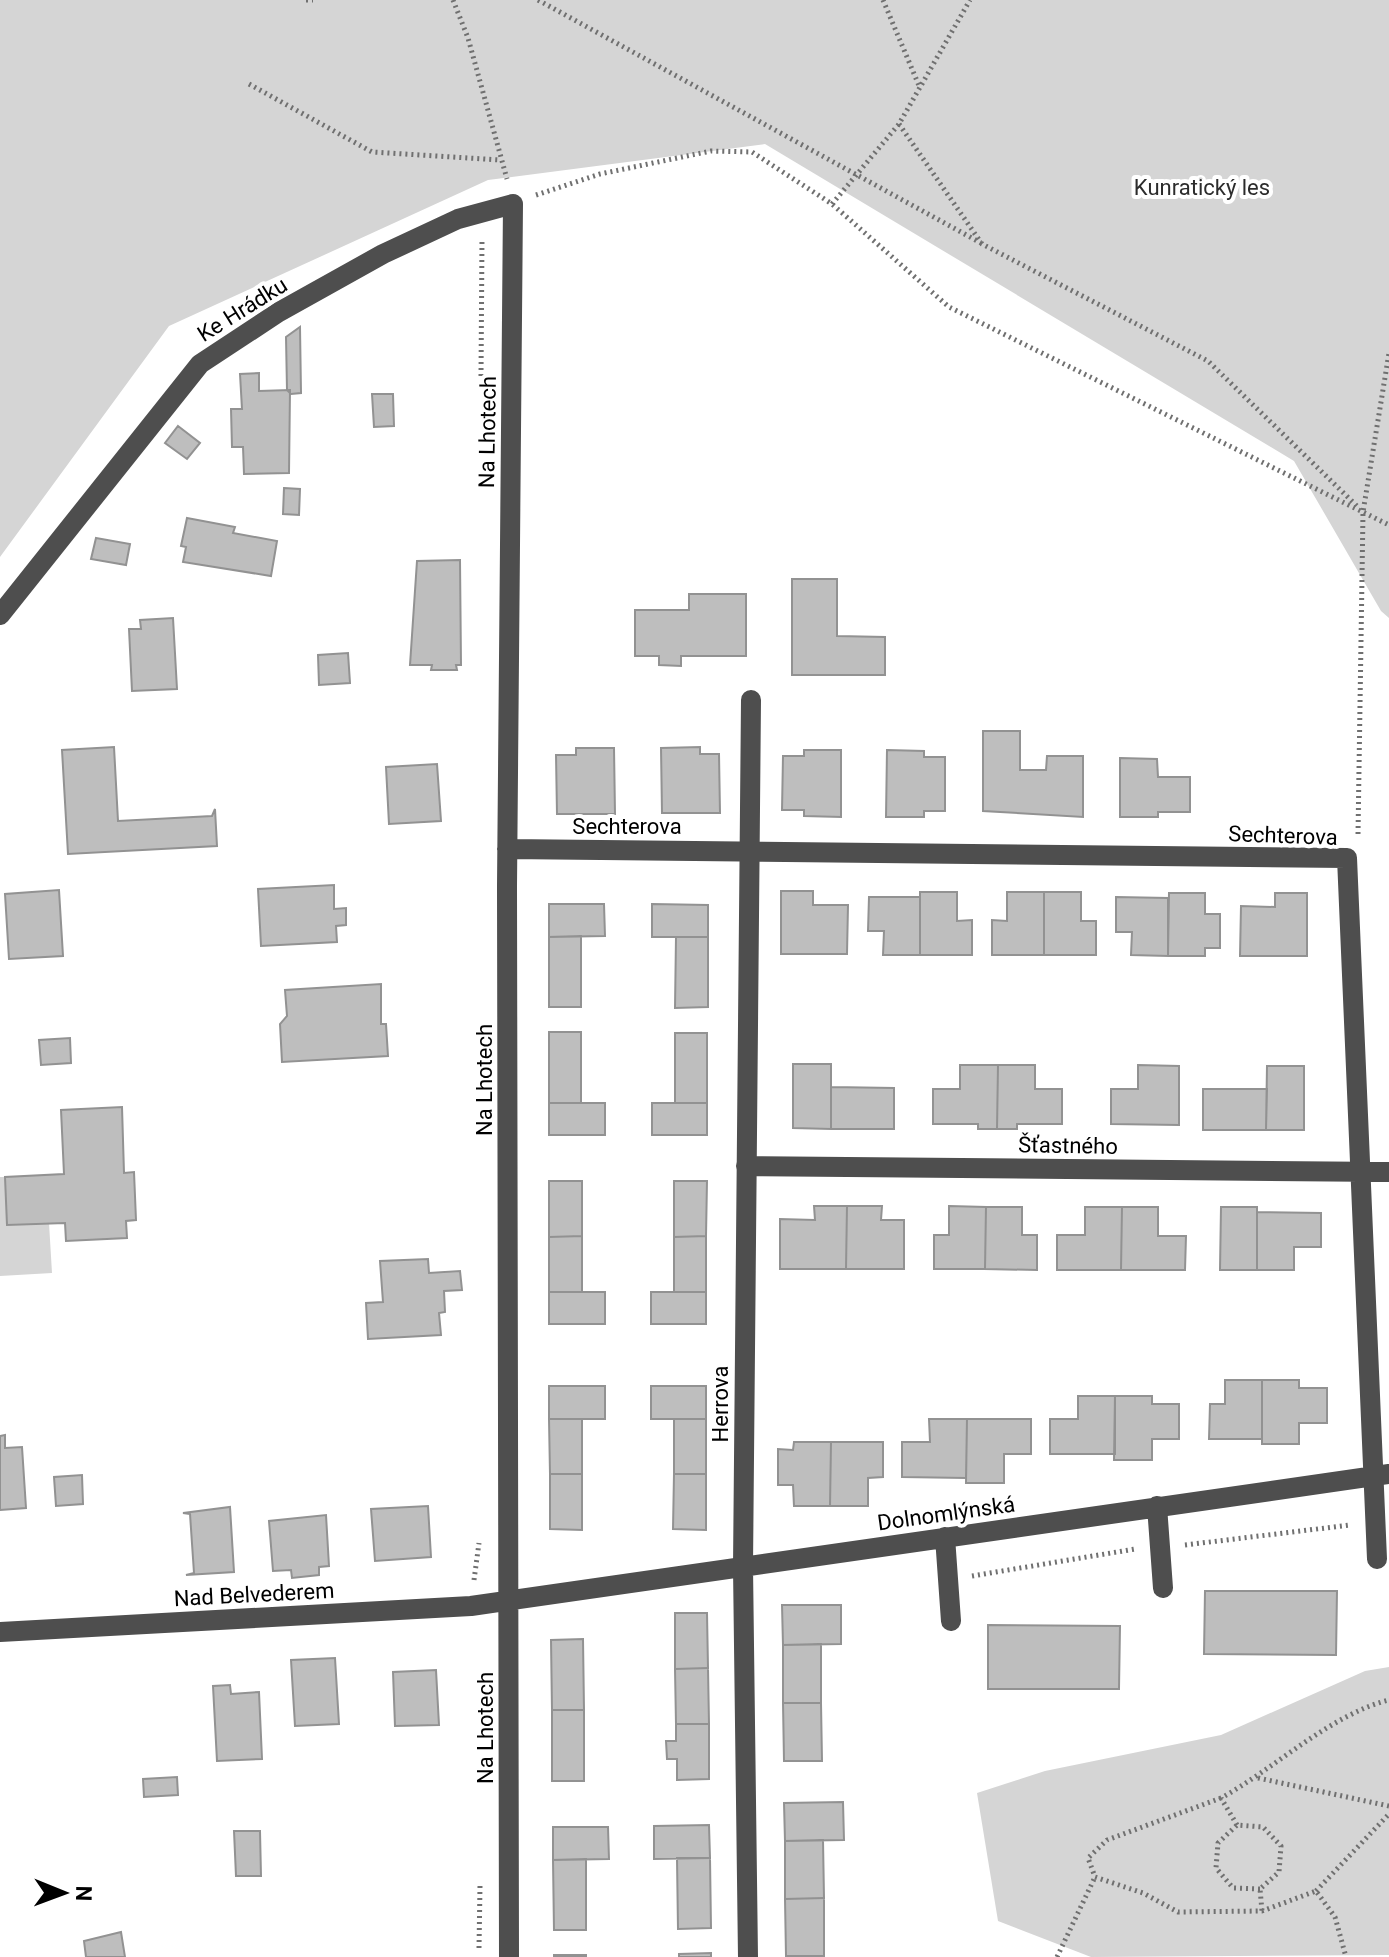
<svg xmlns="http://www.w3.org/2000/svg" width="1389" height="1957" viewBox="0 0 1389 1957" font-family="Roboto,sans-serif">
<rect width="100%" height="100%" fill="#fff"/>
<!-- green -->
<path fill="#d5d5d5" d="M0 0H1389V618L1381 611 1294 461 765 144 488 180 169 326 0 557Z
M0 1177H5L7 1225 49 1223 52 1273 0 1276Z
M1389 1667V1955L1091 1957 998 1921 977 1793 1045 1771 1221 1735 1365 1671Z"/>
<!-- building -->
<path fill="#bebebe" stroke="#929292" stroke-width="2" d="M300 327 301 393 291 394 287 390 286 337Z
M259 373V391L290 390 289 473 244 474 243 447H232L231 409H242L240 374Z
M372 394H393L394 426 374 427Z
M178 426 200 443 187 459 165 443Z
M284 488 300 489 299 515 283 514Z
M187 518 235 527 233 533 277 541 271 576 183 562 186 547 181 546Z
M96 538 130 544 126 565 91 559Z
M460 560 461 665H456L457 670H431L432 665H410L417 561Z
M792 579H837V636L885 637V675H792Z
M689 594H746V656H681V666L659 665V656H635V610H689Z
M173 618 177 689 132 691 129 629H141L140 620Z
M348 653 350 683 319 685 318 655Z
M983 731H1020V770H1046L1047 756H1083V817L983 811Z
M114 747 118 821 212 816 215 809 217 846 68 854 62 750Z
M700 747V754H719L720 813H662L661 748Z
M576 748H614L615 814H557L556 755H576Z
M804 750H841V817L804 816V810H782L783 756H804Z
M887 750 924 751V757H945V811H924V817H886Z
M1120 758 1157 759 1158 777H1190V812H1158V817H1120Z
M437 764 441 821 389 824 386 767Z
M334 885V909L346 908V925L336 926 337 942 261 946 258 889Z
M59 890 63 956 9 959 5 894Z
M781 891H813V905H848L847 954H781Z
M920 892H957V921L972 920V955H920Z
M1007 892H1044V955H992V920L1007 921Z
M1044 892H1081V921H1096V955H1044Z
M1169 893H1205V914H1220V948H1205V956H1168Z
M1275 893H1307V956H1240L1241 906 1275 907Z
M869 897H920V955H883L884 931H868Z
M1116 897 1168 898V956L1131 955 1132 932H1116Z
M549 904H604L605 936 549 937Z
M652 904 708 905V937H652Z
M581 936V1007H549V937Z
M676 937H708V1007L675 1008Z
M381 984V1024H386L388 1056 282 1062 280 1024 287 1016 285 990Z
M549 1032H581V1103H549Z
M675 1033H707V1103H675Z
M70 1038 71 1063 41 1065 39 1040Z
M793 1064H831V1129L793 1128Z
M960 1065H998L997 1129H978V1124H933V1089H960Z
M998 1065H1035V1089H1062V1124H1017V1129H997Z
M1138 1065 1179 1066V1125L1111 1124V1089H1138Z
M1267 1066H1304V1130H1266Z
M831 1087 894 1088V1129H831Z
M1203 1089H1267L1266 1130H1203Z
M549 1103H605V1135H549Z
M652 1103H707V1135H652Z
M122 1107 124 1173 134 1172 136 1220 126 1221 127 1238 66 1241 65 1223 7 1225 5 1177 64 1174 61 1110Z
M549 1181H582V1236L549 1237Z
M674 1181H707L706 1236 674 1237Z
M814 1206H847L846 1269H780V1219L815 1220Z
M847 1206H882L881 1220H904V1269H846Z
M949 1206 986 1207 985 1269H934V1235H949Z
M986 1207H1022V1235H1037V1270L985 1269Z
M1085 1207H1122L1121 1270H1057V1235H1085Z
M1122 1207H1158V1236H1186L1185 1270H1121Z
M1221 1207H1257V1270H1220Z
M1257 1212 1321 1213V1247H1294V1270H1257Z
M582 1236V1292H549V1237Z
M706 1236V1292H674V1237Z
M428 1259 429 1273 460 1271 462 1290 444 1291 445 1312 439 1313 441 1335 368 1339 366 1303 383 1302 380 1261Z
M549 1292H605V1324H549Z
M651 1292H706V1324H651Z
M1225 1380H1262V1439H1209L1210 1404H1225Z
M1262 1380H1299V1388H1327V1423H1299V1444H1262Z
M549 1386H605V1419H549Z
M651 1386H706V1419H651Z
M1078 1396H1115V1454H1050V1419H1078Z
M1115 1396H1152V1404H1179V1439H1152V1460H1114Z
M549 1419H582V1474H550Z
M674 1419H706V1474H674Z
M929 1419H967L966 1478 902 1477V1442H930Z
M967 1419H1031V1454H1004V1483H966Z
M5 1435V1448L22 1447 26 1508 0 1510V1436Z
M794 1442H831L830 1506H794L793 1485H778V1449L793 1450Z
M831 1442H883V1477L868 1478V1506H830Z
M550 1474H582V1530L550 1529Z
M674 1474H706V1530L673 1529Z
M82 1475 83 1504 56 1506 54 1477Z
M428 1506 431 1557 375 1561 371 1509Z
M230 1507 234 1572 186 1575 194 1573 190 1514 183 1513Z
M326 1515 329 1566 319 1567V1575L292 1578 291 1570 273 1571 269 1521Z
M1205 1591H1337L1336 1655 1204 1654Z
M782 1605H841V1644L783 1645Z
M675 1613H707L708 1668 675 1669Z
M988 1625 1120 1626 1119 1689H988Z
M583 1639 584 1710H552L551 1640Z
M821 1644V1703H783V1645Z
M335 1658 339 1724 295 1726 291 1660Z
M708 1668 709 1724H676L675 1669Z
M436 1670 439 1725 395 1726 393 1672Z
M230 1685 231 1694 259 1692 262 1759 217 1761 213 1686Z
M783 1703H821L822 1761H784Z
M552 1710H584V1781H552Z
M676 1724H709V1779L677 1780V1759H667L666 1741H676Z
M177 1777 178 1795 144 1797 143 1779Z
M843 1802 844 1840 785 1841 784 1803Z
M709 1825 710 1858 654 1859V1826Z
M553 1827H608L609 1859 553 1860Z
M234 1831H260L261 1876H236Z
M823 1840 824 1898 785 1899V1841Z
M677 1858H710L711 1928 678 1929Z
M586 1859V1930H554L553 1860Z
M824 1898V1956H786L785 1899Z
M121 1932 125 1957H86L84 1941Z
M711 1953V1957H679V1954Z
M554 1955H586V1957H554Z"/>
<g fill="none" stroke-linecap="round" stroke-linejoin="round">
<!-- path -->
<path stroke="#707070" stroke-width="5" stroke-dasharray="2 4" stroke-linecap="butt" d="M306 0H313
M453 0 468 38 507 179
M538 0 981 243
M883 0 920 88
M249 84 372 152 501 160
M899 124 982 244 1208 361 1359 508
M536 195 600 174 711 151 752 152 832 204 949 307 1389 525
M832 204 899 124 970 0
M481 376 482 238
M1358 834 1363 512 1389 353
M1185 1545 1350 1525
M972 1576 1135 1549
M474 1580 479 1543
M1258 1778 1389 1806
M1221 1798 1107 1840 1088 1858 1095 1877 1143 1893 1178 1912 1262 1911 1316 1891 1335 1917 1346 1957
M1237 1825 1221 1798C1274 1769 1331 1714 1389 1700
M1260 1889 1233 1888 1216 1868 1218 1843 1237 1825 1263 1827 1281 1846 1279 1872 1260 1889 1262 1911
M1316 1891 1389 1814
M479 1948 480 1886
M1057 1957 1095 1877"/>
<!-- minor -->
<path stroke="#4e4e4e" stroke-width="20" d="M0 615 200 364 279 312 383 254 458 219 513 204 507 886 509 1957
M507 849 1347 858 1377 1559
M746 1166 1389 1172
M1157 1506 1163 1588
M945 1537 951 1621
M0 1632 471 1606 1389 1474
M748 1957 743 1567 751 700"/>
</g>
<g text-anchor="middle" stroke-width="8" stroke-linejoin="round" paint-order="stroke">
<!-- park labels -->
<g font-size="22" fill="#2c2c2c" stroke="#fff">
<text x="1202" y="195">Kunratický les</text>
</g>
<!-- street labels -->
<g font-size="22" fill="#000" stroke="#fff">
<text transform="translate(242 309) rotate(-32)" y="8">Ke Hrádku</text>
<text transform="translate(487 432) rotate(-89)" y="8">Na Lhotech</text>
<text x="627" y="834">Sechterova</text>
<text transform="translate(1283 835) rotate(2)" y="8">Sechterova</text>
<text transform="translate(484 1080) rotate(-90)" y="8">Na Lhotech</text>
<text transform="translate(1068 1145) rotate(1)" y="8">Šťastného</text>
<text transform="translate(720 1404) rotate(-90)" y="8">Herrova</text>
<text transform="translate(946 1513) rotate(-8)" y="8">Dolnomlýnská</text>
<text transform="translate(254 1594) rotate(-3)" y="8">Nad Belvederem</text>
<text transform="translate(485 1728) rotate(-90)" y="8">Na Lhotech</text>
</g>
</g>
<!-- north arrow -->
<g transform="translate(64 1893) rotate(91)" stroke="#ffffff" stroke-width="6" paint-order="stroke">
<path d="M0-6L14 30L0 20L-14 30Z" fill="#000000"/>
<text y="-12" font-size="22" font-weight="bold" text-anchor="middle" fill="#000000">N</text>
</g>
</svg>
